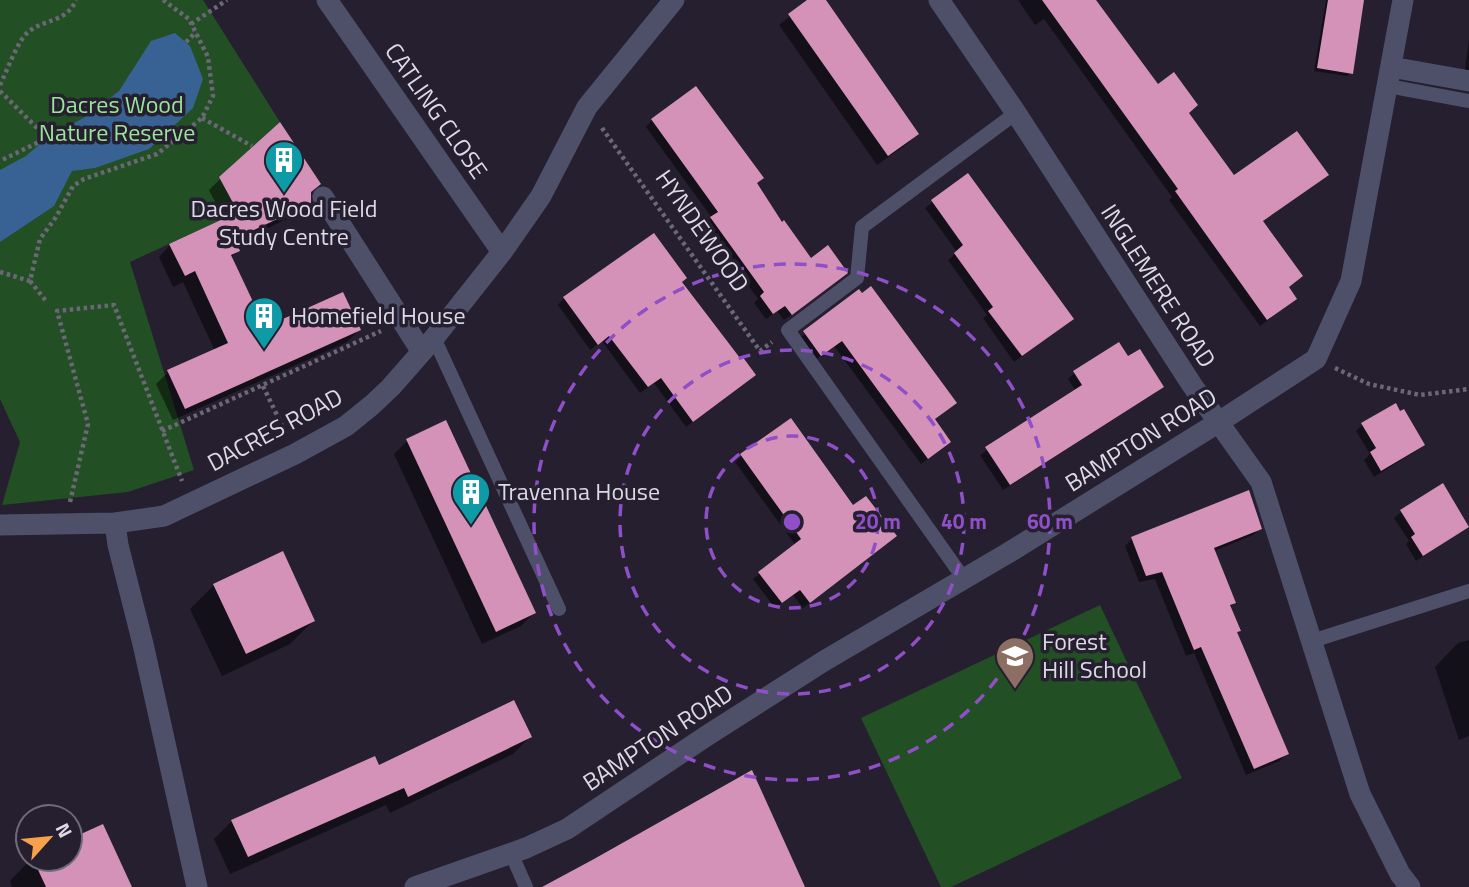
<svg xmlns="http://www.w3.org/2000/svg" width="1469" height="887" viewBox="0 0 1469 887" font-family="'Titillium Web',sans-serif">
<rect width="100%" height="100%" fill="#251f30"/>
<!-- green -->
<path fill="#234f24" d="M0 0H203L280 122 220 177 238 212 130 262 194 470 128 492 2 505 20 442 0 399Z
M1100 605 1182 778 951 887H941L861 718Z"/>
<!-- water -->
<path fill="#386294" d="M175 33 190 46 203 79 193 108 149 149 95 168 72 171 54 206 0 242V170L26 156 47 138 85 117 119 91 151 41Z"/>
<!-- shadow -->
<path fill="#0007" d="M810 0H824L917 134 907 144 877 165 779 25Z
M1018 0H1094L1157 86 1187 114 1234 177 1326 175 1262 222 1301 276 1287 288 1295 298 1288 305 1260 326 1169 200 1172 197 1044 19 1035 25Z
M1326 0H1362L1351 73 1347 76 1314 71Z
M1469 40V77L1464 76Z
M652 120 755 184 782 224 811 260 839 279 784 320 777 311 766 319 754 303 758 299 705 225 712 218 646 127Z
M968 175 1065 325 1014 362 983 318 987 315 948 260 957 252 925 208Z
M221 178 309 193 310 202 297 214 235 244 238 250 231 258 264 329 359 330 347 342 173 420 156 384 168 372 215 351 183 282 173 287 159 257 170 245 224 220 209 190Z
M681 283 739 361 754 375 686 427 654 383 640 393 602 341 590 350 558 305 564 298Z
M862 295 934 420 942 448 921 464 834 346 814 361 798 339Z
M1127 359 1161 387 1155 393 1003 490 980 455 1076 391 1068 379 1074 373Z
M445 423 534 613 521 626 482 644 394 454 407 441Z
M1362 425 1423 445 1416 451 1374 477 1364 460 1370 454 1356 431Z
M742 456 888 543 803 608 793 595 775 608 753 579 796 546 735 462Z
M1443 486 1468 526 1416 561 1406 544 1409 541 1394 518 1401 512Z
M1260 528 1253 535 1214 551 1234 602 1229 608 1236 633 1287 753 1280 761 1246 775 1194 653 1186 656 1155 579 1139 582 1125 546 1132 539Z
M214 585 313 621 290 644 222 676 190 609Z
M1469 640V736L1459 740 1435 667 1458 643Z
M530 737 513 754 390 813 386 805 230 874 214 839 232 821 378 768Z
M70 841 130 887H12L10 881 31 859H70Z"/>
<!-- building -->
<path fill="#d592b8" d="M807 0H826L919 134 888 156 788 14Z
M1042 0H1096L1158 84 1174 72 1198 105 1189 113 1234 175 1297 131 1329 175 1263 221 1303 276 1289 287 1297 299 1267 320 1175 191 1178 189Z
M1328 0H1364L1353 74 1317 68Z
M696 86 764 178 757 183 782 222 784 220 811 258 828 245 848 273 792 315 785 306 773 314 760 296 764 292 710 217 718 212 651 119Z
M280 122 321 184 311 192V203L235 239 240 251 231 255 265 327 343 292 361 330 185 409 167 370 228 343 195 271 185 276 169 244 238 212 219 177Z
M968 173 1074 319 1022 356 988 311 993 307 954 253 963 245 931 200Z
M654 233 687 278 682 282 740 358 742 356 756 375 693 422 661 378 648 387 609 336 598 345 563 297Z
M871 286 957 403 935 419 951 442 928 459 842 341 821 356 803 331 859 289 862 293Z
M1119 342 1128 356 1140 349 1164 387 1010 485 985 447 1082 385 1073 371Z
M1396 403 1400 411 1404 409 1425 445 1381 471 1370 452 1376 448 1361 423Z
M791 418 853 505 866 496 897 536 810 603 800 590 782 603 758 572 801 539 740 454Z
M446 420 536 613 496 632 406 439Z
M1443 483 1469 527 1423 556 1411 537 1415 534 1400 510Z
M1249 490 1262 529 1214 548 1236 603 1230 605 1241 631 1237 632 1289 754 1254 769 1201 647 1194 650 1162 572 1146 576 1131 537Z
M283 551 315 621 246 654 213 584Z
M514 700 532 737 408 797 404 788 248 857 231 820 375 756 379 765Z
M752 770 805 887H542L594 859Z
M103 824 132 887H46L33 859H70V839Z"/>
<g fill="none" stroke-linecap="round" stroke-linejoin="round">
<!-- path -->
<path stroke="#6c6776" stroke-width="4.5" stroke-dasharray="3.5 3.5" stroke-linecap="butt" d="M191 24 227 0
M186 42 196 32
M0 85C7 71 16 45 26 34 42 18 66 24 76 0
M0 91 47 138 0 161
M202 118 252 146
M602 128 760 351 772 342
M0 272 30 281 40 239 56 217 73 186 84 179 157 154 202 118 213 96 208 57 189 19 163 0
M30 281 46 301
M1335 368 1369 384 1420 395 1469 389
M263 386 286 434
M162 431 381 331
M70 502 88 424 57 311 114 305 182 481"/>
<!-- service -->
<path stroke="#4e506a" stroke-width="14" d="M1388 86 1469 101
M434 338 559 609
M964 579 788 330 857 278 862 227 1016 113
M1312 641 1469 591
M511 853 526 887"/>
<!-- minor -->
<path stroke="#4e506a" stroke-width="21" d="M327 0 502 252
M939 0 1016 113 1192 385 1261 482 1360 794 1400 874 1410 887
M1391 67 1469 81
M323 197 422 352
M115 523 118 545 143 644 197 887
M0 525 115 523 164 516 295 454 346 426 372 405 391 387 434 338 502 252 541 196 587 107 674 0
M415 887 526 848 567 829 708 735 824 661 1008 553 1219 422 1316 359 1351 281 1403 0"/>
</g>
<!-- distance rings -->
<g fill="none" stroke="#8f4fc7" stroke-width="3.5" stroke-dasharray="12 9">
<circle cx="792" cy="522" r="86"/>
<circle cx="792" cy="522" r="172"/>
<circle cx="792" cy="522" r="258"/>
</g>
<!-- icons -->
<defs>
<g id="building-pin" transform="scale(2.0125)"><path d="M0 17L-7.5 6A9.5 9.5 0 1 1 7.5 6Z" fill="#0f9aa8" stroke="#251f30"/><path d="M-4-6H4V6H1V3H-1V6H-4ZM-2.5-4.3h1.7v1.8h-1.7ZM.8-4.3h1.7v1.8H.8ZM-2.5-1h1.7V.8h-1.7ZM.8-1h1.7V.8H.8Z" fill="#fff"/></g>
<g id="school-pin" transform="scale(2.0125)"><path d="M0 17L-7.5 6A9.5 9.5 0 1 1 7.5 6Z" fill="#8d6e63" stroke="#251f30"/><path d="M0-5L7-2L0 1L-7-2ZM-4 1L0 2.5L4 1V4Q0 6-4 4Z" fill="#fff"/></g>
</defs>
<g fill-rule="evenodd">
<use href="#building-pin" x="284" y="160"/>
<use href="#building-pin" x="264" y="316"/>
<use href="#building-pin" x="471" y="492"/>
<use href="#school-pin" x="1015" y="656"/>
</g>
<g text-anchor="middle" stroke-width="7" stroke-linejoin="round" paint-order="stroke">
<!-- park labels -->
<g font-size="24" fill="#9be49b" stroke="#251f30">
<text x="117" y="113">Dacres Wood<tspan x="117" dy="28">Nature Reserve</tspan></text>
</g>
<!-- street labels -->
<g font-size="24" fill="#dddae6" stroke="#251f30">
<text transform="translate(436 111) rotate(55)" y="8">CATLING CLOSE</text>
<text transform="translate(702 231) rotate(55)" y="8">HYNDEWOOD</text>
<text transform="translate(1158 286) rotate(57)" y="8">INGLEMERE ROAD</text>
<text transform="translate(275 430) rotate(-28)" y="8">DACRES ROAD</text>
<text transform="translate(1141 440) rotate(-32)" y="8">BAMPTON ROAD</text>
<text transform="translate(658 738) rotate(-33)" y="8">BAMPTON ROAD</text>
</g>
<!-- poi labels -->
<g font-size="24" fill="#dddae6" stroke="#251f30" text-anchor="start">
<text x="284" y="217" text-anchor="middle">Dacres Wood Field<tspan x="284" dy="28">Study Centre</tspan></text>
<text x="291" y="324">Homefield House</text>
<text x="498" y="500">Travenna House</text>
<text x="1042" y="650">Forest<tspan x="1042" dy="28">Hill School</tspan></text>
</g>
</g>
<circle cx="792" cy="522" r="10" fill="#8f4fc7" stroke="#251f30" stroke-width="3.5"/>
<g font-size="21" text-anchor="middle" font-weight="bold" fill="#8f4fc7" stroke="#251f30" stroke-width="7" stroke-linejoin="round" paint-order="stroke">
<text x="878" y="529">20 m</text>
<text x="964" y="529">40 m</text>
<text x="1050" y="529">60 m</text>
</g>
<!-- north arrow -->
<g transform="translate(49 838) rotate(63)"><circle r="33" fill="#251f30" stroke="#6f6a79" stroke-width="2"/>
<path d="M0-5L12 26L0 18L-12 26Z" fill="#f8a14a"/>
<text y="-10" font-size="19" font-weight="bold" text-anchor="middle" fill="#dddae6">N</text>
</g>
</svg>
